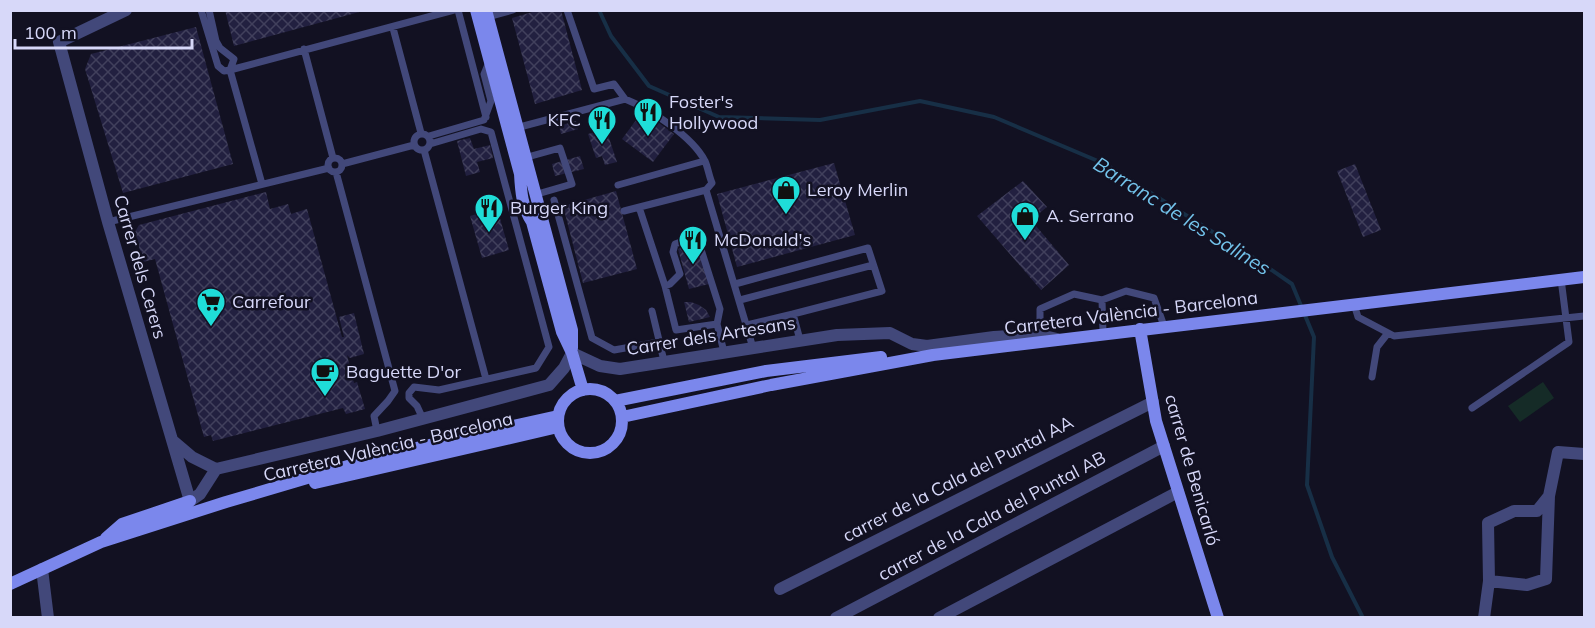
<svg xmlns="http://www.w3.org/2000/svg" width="1595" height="628" viewBox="0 0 1595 628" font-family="Mulish,sans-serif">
<defs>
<pattern id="building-cross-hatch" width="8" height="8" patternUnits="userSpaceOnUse" patternTransform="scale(1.5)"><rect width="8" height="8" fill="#222040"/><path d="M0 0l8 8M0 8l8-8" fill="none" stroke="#41405c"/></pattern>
</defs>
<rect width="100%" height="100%" fill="#121122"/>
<!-- pitch -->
<path fill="#152b27" d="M1543 382 1554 398 1520 422 1508 406Z"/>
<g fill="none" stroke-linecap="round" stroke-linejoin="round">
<!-- stream -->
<path stroke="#172f46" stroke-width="4" d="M599 10 611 36 649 86 719 117 820 120 920 101 994 117 1105 164 1257 260 1292 284 1314 337 1307 485 1332 557 1363 618"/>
</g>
<!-- building -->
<path fill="url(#building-cross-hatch)" d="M225 10H363V11L234 46Z
M539 10H561L582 90 535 104 512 18Z
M196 27 233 164 123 193 85 69 91 54Z
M643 111 674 134 653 162 622 139Z
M576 121 578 129 561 134 559 126Z
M606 129 617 162 605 165 602 156 596 158 588 134Z
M470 138 474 149 490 145 493 158 477 162 480 172 466 176 457 141Z
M580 156 584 169 555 176 552 164Z
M834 163 855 235 737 267 717 194Z
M1355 164 1381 230 1363 237 1337 171Z
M1023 181 1047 207 1031 220 1069 265 1041 290 977 216Z
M616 191 637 269 583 283 563 206Z
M266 192 270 209 288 204 291 214 307 209 342 337H344L339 317 354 313 364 354 350 358 347 355 354 383 357 382 365 409 346 414 343 408 213 441 211 435 204 437 155 259 143 262 135 232 139 225Z
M497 208 509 250 482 258 470 216Z
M697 243 709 284 689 289 678 249Z
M684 302H691L699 305 706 310 710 317 689 322Z"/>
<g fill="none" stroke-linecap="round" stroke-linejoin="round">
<!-- lane -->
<path stroke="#42487a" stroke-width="7" d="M201 10 218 66 224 71 230 70 234 59 220 48 216 41 209 10
M458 10 486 117
M567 10 594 89 614 84 625 99
M488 17 513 10
M393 28 421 133
M304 49 333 158
M516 128 625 99C650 109 692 136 705 161 708 168 709 176 712 183L706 190 624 211
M414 142a8 8 0 1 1 16 0a8 8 0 1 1-16 0Z
M429 136 484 120 491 101 484 74 489 62
M424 150 486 379
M524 158 560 148 572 184 534 195
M328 165a7 7 0 1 1 14 0a7 7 0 1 1-14 0Z
M342 164 414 145
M336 172 395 391 388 401 374 416 377 431
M262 184 230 70 454 10
M618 185 704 161
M706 190 753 348
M554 200 592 338 614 350 659 342
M639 207 665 286 676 330 717 324
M108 222 329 168
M735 284 868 248 882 291 793 314 800 340
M665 286 670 284 680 274 673 252 675 244 689 239 698 240 720 309 717 324 724 352
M740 300 873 265
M1354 304 1358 317 1394 336 1584 316
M652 311 664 361
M747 325 793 314
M1103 333 1102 300 1126 291 1154 298 1164 326
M1040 335V309L1074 294 1102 300
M1372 377 1377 347 1388 333
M1472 408 1569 342 1561 279
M423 419 417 406 409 398V393L414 387 439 390 536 368 549 347 491 132 481 129 430 144"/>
<!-- street -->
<path stroke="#42487a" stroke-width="12" d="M126 10 59 42 108 222 190 501 200 494 216 469 377 431 549 385 564 368 572 353 600 366 620 369 837 335 890 333 912 344 927 346 994 337 1025 335H1040L1057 339
M172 440 192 457 216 469
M1549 496 1537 511H1514L1488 523 1489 581 1527 585 1546 579 1549 496 1558 452 1584 454
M42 569 48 618
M780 589 1153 402
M836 618 1164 446
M939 618 1178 492
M1484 618 1489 581"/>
<!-- secondary -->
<path stroke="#7b87ec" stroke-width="12" d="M476 10 520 174C521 192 522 207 532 222L562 332 572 353 583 390
M486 10 572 330V348
M1140 329 1156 421 1218 618
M558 421a32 32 0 1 1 64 0a32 32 0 1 1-64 0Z
M615 401 766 371 881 357
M622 417 771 385 933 355 1584 277
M315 483 558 427
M106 538 122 524 190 501
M10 584 101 542 226 502 385 455 558 416"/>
</g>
<!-- icons -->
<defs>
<g id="restaurant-pin" transform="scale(1.5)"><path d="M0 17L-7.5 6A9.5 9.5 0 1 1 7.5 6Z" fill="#1fddd8" stroke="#121122"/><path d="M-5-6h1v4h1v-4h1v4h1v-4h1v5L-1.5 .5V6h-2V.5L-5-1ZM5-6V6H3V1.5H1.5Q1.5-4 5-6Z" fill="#111"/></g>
<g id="shop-pin" transform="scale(1.5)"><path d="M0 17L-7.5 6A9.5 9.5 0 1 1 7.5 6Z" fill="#1fddd8" stroke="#121122"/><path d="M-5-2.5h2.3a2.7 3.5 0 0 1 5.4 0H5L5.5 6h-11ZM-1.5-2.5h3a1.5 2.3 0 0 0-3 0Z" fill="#111"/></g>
<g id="supermarket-pin" transform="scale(1.5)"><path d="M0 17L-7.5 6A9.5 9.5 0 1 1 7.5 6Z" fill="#1fddd8" stroke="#121122"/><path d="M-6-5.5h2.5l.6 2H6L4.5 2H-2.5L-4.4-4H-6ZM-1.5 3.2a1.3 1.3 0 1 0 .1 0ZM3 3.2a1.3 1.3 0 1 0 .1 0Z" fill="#111"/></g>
<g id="cafe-pin" transform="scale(1.5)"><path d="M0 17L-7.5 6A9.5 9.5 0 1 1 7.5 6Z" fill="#1fddd8" stroke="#121122"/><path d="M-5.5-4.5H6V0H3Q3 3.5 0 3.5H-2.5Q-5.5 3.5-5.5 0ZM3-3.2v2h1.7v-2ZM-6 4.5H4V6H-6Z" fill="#111"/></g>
</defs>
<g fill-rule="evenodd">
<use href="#restaurant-pin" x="648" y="112"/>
<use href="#restaurant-pin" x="602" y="120"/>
<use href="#shop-pin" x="786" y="190"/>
<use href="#restaurant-pin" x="489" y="208"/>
<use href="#shop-pin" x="1025" y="216"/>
<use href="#restaurant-pin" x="693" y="240"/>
<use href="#supermarket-pin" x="211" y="302"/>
<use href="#cafe-pin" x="325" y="372"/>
</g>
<g text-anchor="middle" stroke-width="5" stroke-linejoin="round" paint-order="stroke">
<!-- poi labels -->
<g font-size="18" fill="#d7d8f9" stroke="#121122" text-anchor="start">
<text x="669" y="108">Foster's<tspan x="669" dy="21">Hollywood</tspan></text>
<text x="581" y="126" text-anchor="end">KFC</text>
<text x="807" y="196">Leroy Merlin</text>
<text x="510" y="214">Burger King</text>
<text x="1046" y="222">A. Serrano</text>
<text x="714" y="246">McDonald's</text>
<text x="232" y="308">Carrefour</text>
<text x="346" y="378">Baguette D'or</text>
</g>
<!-- street labels -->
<g font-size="18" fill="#d7d8f9" stroke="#121122">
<text transform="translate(140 267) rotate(74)" y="6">Carrer dels Cerers</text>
<text transform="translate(1131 313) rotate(-7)" y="6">Carretera València - Barcelona</text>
<text transform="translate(711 336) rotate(-9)" y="6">Carrer dels Artesans</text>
<text transform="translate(388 447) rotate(-13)" y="6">Carretera València - Barcelona</text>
<text transform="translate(1192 470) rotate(74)" y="6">carrer de Benicarló</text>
<text transform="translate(958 479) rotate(-27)" y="6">carrer de la Cala del Puntal AA</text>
<text transform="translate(992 516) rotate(-28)" y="6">carrer de la Cala del Puntal AB</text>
</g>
<!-- water labels -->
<g font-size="20" font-style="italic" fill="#73c3eb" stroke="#121122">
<text transform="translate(1182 216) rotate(32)" y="7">Barranc de les Salines</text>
</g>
</g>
<!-- border -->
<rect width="1595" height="628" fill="none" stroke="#d7d8f9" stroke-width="24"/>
<!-- scale -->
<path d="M15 39v9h177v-9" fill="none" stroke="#d7d8f9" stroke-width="3"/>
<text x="24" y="39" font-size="18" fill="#d7d8f9" stroke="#121122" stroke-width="4.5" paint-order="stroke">100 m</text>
</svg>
